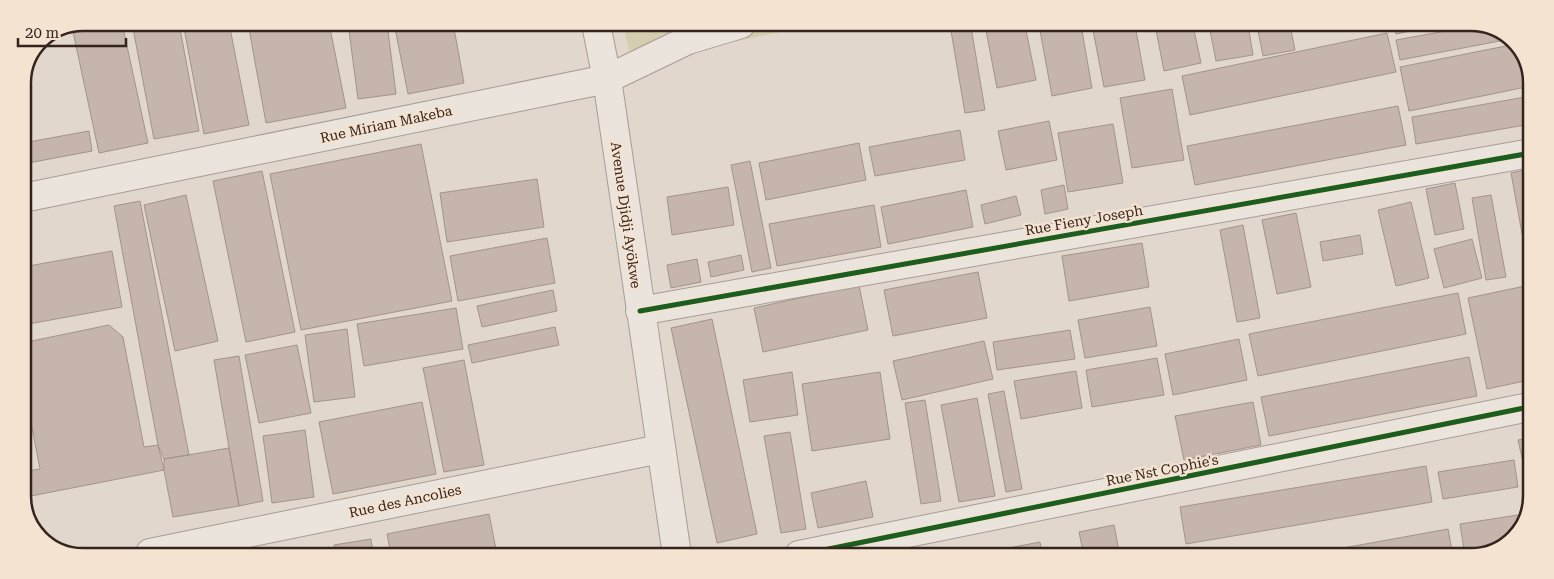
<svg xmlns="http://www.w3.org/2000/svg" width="1554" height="579" viewBox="0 0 1554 579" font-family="'Roboto Serif',serif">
<rect width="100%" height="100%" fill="#e2d7cc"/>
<!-- green -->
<path fill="#d4cdae" d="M623 24H816L632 64Z"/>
<!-- building -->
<path fill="#c6b5ad" stroke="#a2938b" d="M83 22 122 23 148 143 99 153 72 27Z
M132 23H179L199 131 154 139Z
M183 23H229L249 125 204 134Z
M248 23H329L346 108 266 123Z
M348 23H387L396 94 358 99Z
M394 23H453L464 83 408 94Z
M985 25H1025L1036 80 997 88Z
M1039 25H1081L1092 88 1052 96Z
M1092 25H1135L1145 80 1104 87Z
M1155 25H1193L1201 63 1164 71Z
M1209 25H1248L1253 55 1216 61Z
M1257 25H1290L1295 50 1263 56Z
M1394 26H1435L1396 34Z
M1474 26H1491L1510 39 1400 60 1396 40Z
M971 27 985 110 965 113 951 31Z
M67 29 68 33 48 37Z
M1387 33 1396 72 1190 115 1182 76Z
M1516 44 1519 46 1529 72 1531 86 1409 111 1400 67Z
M1172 89 1184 160 1132 168 1120 98Z
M1531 96V124L1416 144 1412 117Z
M1398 106 1406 145 1195 185 1187 146Z
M1049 121 1057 160 1006 170 998 131Z
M1113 124 1123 183 1068 192 1058 133Z
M960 130 965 160 875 176 869 147Z
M89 131 92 151 23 164V143Z
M859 143 866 180 766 200 759 163Z
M421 144 452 301 301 330 270 174Z
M750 161 771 268 752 272 731 165Z
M1531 169 1530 272H1529L1511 173Z
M262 171 295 332 246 342 213 181Z
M537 179 544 227 447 242 440 193Z
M1455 183 1464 229 1435 235 1426 189Z
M1064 185 1068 209 1045 214 1041 190Z
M728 187 734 225 672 235 667 197Z
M966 190 973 227 888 244 881 207Z
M186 195 218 341 175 351 144 205Z
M1491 195 1506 277 1486 280 1472 198Z
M1016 196 1021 215 985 224 981 205Z
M140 201 189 455 164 459 158 445 114 206Z
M1411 202 1429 278 1396 286 1378 210Z
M874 205 881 247 777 266 769 224Z
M1296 213 1311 287 1277 294 1262 220Z
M1243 225 1260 318 1237 322 1220 230Z
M1360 235 1363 254 1323 261 1320 242Z
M547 238 555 283 458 301 450 256Z
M1472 239 1482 278 1444 288 1434 249Z
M1142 243 1149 287 1069 301 1062 256Z
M112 251 122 307 23 325V267Z
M741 255 744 270 711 277 708 262Z
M697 259 701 282 671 288 667 265Z
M978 272 987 318 893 336 884 290Z
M859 285 868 330 763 352 754 308Z
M1530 285 1529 380 1487 389 1468 298Z
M553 290 557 311 482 327 477 306Z
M1458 293 1466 334 1258 376 1249 334Z
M1150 307 1157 346 1085 358 1078 320Z
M456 308 463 349 364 366 357 324Z
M712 319 757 534 717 543 671 328Z
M109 325 123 337 144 447 158 445 164 470 31 496 27 471 40 469 23 380V349L27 342Z
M555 327 559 345 472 363 468 345Z
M347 329 355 397 314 402 305 335Z
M1070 330 1075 359 997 370 993 342Z
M1239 339 1247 380 1173 395 1165 354Z
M984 341 993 379 902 400 893 361Z
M297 345 311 413 259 423 245 355Z
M239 356 263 501 239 506 214 360Z
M1469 357 1477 396 1269 436 1261 397Z
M1157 358 1164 395 1092 407 1086 370Z
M464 360 484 465 444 472 423 368Z
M1076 371 1082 408 1021 419 1014 381Z
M792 372 798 415 750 422 743 380Z
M880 372 890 439 812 451 802 384Z
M1004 391 1022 489 1006 492 988 394Z
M977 398 995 496 959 502 941 405Z
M925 400 941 501 921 504 905 403Z
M422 402 436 474 333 494 319 422Z
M1253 402 1261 445 1184 460 1175 416Z
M305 430 314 497 272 503 263 436Z
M790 432 806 529 781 533 764 436Z
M1529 438 1528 484 1518 440Z
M229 448 239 506 173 517 164 470V459Z
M1514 460 1518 487 1443 499 1438 472Z
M1426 466 1432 502 1186 544 1180 507Z
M866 481 873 517 818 528 811 493Z
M489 514 497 554H391L387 534Z
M1524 514 1525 520 1505 546 1473 556H1465L1460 524Z
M1114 525 1120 556H1084L1079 532Z
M1448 529 1453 556H1299Z
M371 539 373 554H335L334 545Z
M1040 542 1042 555H993V551Z"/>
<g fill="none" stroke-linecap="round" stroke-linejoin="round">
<!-- street casing -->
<g stroke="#a79d95" stroke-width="30">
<path id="street" d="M596 24 607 79 677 555
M23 198 607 79 688 40 741 24
M640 311 1531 153
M150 553 660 449
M799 555 1529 407"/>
</g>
<!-- street -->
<use href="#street" stroke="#eae4dd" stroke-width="28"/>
<!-- cycleway casing -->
<g stroke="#f4e3d1" stroke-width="8">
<path id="cycleway" d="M640 311 1531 153
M799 555 1529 407"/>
</g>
<!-- cycleway -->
<use href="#cycleway" stroke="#1b5e20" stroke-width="5"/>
</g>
<g text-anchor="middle" stroke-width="4.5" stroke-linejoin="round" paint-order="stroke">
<!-- street labels -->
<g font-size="14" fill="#35241e" stroke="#f4e3d1">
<text transform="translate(386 124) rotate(-12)" y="5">Rue Miriam Makeba</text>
<text transform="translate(626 215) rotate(82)" y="5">Avenue Djidji Ayökwe</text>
<text transform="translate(1084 220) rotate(-10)" y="5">Rue Fieny Joseph</text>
<text transform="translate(1162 470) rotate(-11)" y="5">Rue Nst Cophie's</text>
<text transform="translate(405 501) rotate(-12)" y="5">Rue des Ancolies</text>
</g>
</g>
<!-- crop -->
<path d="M0 0H1554V579H0ZM83 31H1471A52 52 0 0 1 1523 83V496A52 52 0 0 1 1471 548H83A52 52 0 0 1 31 496V83A52 52 0 0 1 83 31Z" fill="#f4e3d1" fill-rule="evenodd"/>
<path fill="none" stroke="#35241e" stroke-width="2.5" d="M83 31H1471A52 52 0 0 1 1523 83V496A52 52 0 0 1 1471 548H83A52 52 0 0 1 31 496V83A52 52 0 0 1 83 31Z"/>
<!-- scale -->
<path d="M18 38v8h108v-8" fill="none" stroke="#35241e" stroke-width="2.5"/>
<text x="25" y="38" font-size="15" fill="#35241e" stroke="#f4e3d1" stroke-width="4" paint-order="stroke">20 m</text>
</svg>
